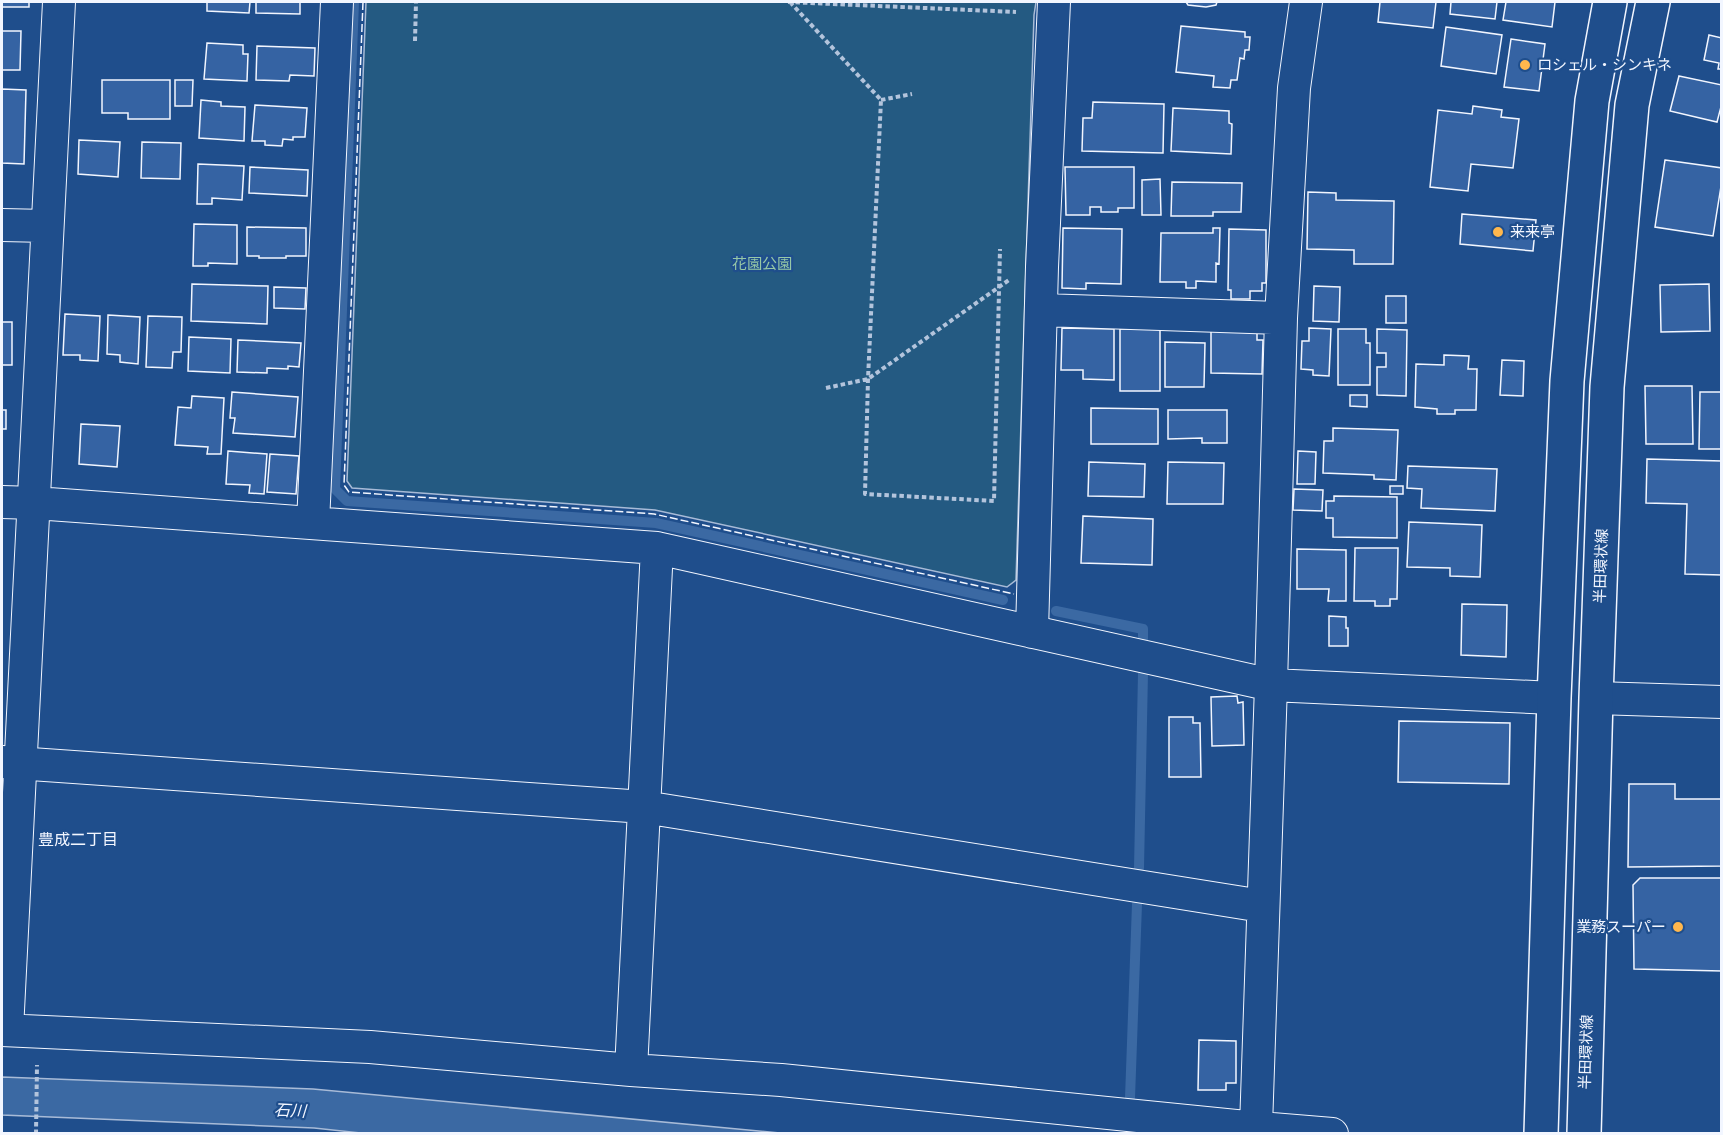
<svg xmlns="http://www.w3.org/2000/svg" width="1723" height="1135" viewBox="0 0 1723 1135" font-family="'Asap Condensed','Noto Sans JP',sans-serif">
<rect width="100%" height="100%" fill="#1f4e8c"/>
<!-- green -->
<path fill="#245a82" stroke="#a8bbd7" stroke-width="1.5" d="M366 2H1036L1034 15 1016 580 1007 587 655 510 352 488 347 481Z"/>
<!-- water -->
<path fill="#3b69a3" stroke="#a8bbd7" stroke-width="1.5" d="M2 1077 313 1089 780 1133 370 1134 314 1128 2 1115Z"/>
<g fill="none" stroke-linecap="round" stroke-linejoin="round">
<!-- stream -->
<path stroke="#3b69a3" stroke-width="10" d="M354 2 335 489 347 501 656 523 1003 600
M1056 611 1143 629V642
M1139 868 1143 673
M1130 1098 1137 904"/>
</g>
<!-- building -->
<path fill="#3563a3" stroke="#f2f6ff" stroke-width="1.5" d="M2 2H29V7H2Z
M207 2H250L249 13 207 11Z
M256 2H300V14L256 13Z
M1186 2H1217L1216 5 1206 7 1188 5Z
M1380 2H1436L1433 28 1378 22Z
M1451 2H1497L1495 19 1450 14Z
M1506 2H1555L1552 27 1503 20Z
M1181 26 1245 32V37H1250L1249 50H1245L1244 59 1240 58 1237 80H1231L1230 88 1213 87 1214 76 1176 72Z
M1446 27 1502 35 1496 74 1441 66Z
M2 31H21L20 70H2Z
M1709 35 1722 38V69H1718L1719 63 1704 60Z
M1511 39 1545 44 1539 91 1504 87Z
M207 43 243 45V54H248L247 81 204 79Z
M257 46 315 48 314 76 290 75 289 81 256 80Z
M1679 76 1722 85V103L1717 122 1670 111Z
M102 80H170V119H128V113H102Z
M175 80H193L192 106H175Z
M2 89 26 90 24 164 2 163Z
M201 100 221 102V106L245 107 244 141 199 138Z
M1093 102 1164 104 1163 153 1082 151 1083 118H1092Z
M255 105 307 108 305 137H293V140L283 139 282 146 265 145V141H252Z
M1473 106 1502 110 1501 117 1519 119 1513 168 1471 164 1468 191 1430 187 1438 110 1472 114Z
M1173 108 1229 111V123L1232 124 1231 154 1171 151Z
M79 140 120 142 118 177 78 174Z
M142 142 181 143 180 179 141 178Z
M1665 160 1722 168V180L1713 236 1655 227Z
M198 164 244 166 242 200 212 198V204H197Z
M250 167 308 170 307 196 249 193Z
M1065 167H1134V208H1118V212H1101V207H1090V215H1066Z
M1160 179 1161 215H1142V180Z
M1172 182 1242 183 1241 212H1213V216H1171Z
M1308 192 1336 193V200L1394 201 1393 264H1354V250L1307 249Z
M1462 214 1536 220 1533 251 1460 244Z
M194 224 237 225V264L208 263V266H193Z
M247 227 306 228V256H286V258H259V256H247Z
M1063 228 1122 229 1121 284 1086 283V289L1062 288Z
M1213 228H1220L1219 264 1216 263V282L1196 281V288H1186V282H1160L1161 233H1213Z
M1229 229 1266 230V283H1262V291H1250V299H1231V290H1228Z
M192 284 268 286 267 324 191 321Z
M1709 284 1710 331 1661 332 1660 285Z
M1314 286 1340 287 1339 322 1313 321Z
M274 287 306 288 305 309 274 308Z
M1386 296H1406V323H1386Z
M65 314 100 316 98 361 80 360V355H63Z
M108 315 140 317 138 364 120 362V355L107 354Z
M148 316 182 317 181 352H173L172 368 146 367Z
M2 322H12V365H2Z
M1062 328 1114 329V380L1083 379V370H1061Z
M1309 328 1331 329 1329 376 1313 375V370L1301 369 1302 341H1309Z
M1120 329H1160V391H1120Z
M1338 329H1366V343H1370V385H1338Z
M1377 329 1407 330 1406 396 1377 395V367H1386V353H1377Z
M1211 331 1257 332V340H1263L1262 374 1211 373Z
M189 337 231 339 230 373 188 371Z
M238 340 301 343 299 367 288 366V369L267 368V373L237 372Z
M1165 342 1205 343 1204 387H1165Z
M1444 355 1469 356 1468 369H1477L1476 410H1455V414H1437V409L1415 407 1416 364 1444 365Z
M1502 360 1524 361 1523 396 1500 395Z
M1645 386H1692L1693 444H1646Z
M232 392 298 397 295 437 233 433 235 418H230Z
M1700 392H1722V449H1699Z
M1350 395H1367V407L1350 406Z
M192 396 224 398 221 454H207L208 447 175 445 178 407 191 408Z
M1091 408 1158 409V444H1091Z
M2 410H6V429H2Z
M1168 410H1227V443H1202V438L1168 439Z
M81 424 120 426 117 467 79 464Z
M1333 428 1398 430 1396 480 1374 479V475L1323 473 1324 441H1333Z
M228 451 267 454 264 494 249 493 250 485 226 484Z
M1298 451 1316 452 1315 484H1297Z
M270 454 299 456 296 494 267 492Z
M1647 459 1722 461V575L1685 574 1687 504 1646 503Z
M1089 462 1145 464 1144 497 1088 496Z
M1168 462 1224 463 1223 504H1167Z
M1408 466 1497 469 1495 511 1421 508 1422 489 1407 488Z
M1390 486H1403V494H1390Z
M1294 489 1323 490 1322 511 1293 510Z
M1334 496 1397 497V538L1333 537V518H1326V501H1334Z
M1083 516 1153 519 1152 565 1081 563Z
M1409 522 1482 525 1480 577 1450 576V568L1407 567Z
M1355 548H1398L1397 599H1390V606H1375V601H1354Z
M1297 549 1346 550V601H1328L1329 589H1297Z
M1462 604 1507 605 1506 657 1461 655Z
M1329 616 1346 617V628H1348V646H1329Z
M1237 696 1238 703 1243 702 1244 745 1212 746 1211 697Z
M1169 717H1193V723H1200L1201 777H1169Z
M1399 721 1510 723 1509 784 1398 782Z
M1629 784H1675V799H1722V866L1628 867Z
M1640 878H1722V971L1634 969 1633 885Z
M1199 1040 1236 1041V1083H1226V1090H1198Z"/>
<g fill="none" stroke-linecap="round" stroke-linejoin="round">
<!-- minor casing -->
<g stroke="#f2f6ff" stroke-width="34">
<path id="minor" d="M2 225 47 226
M1042 310 1281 318
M2 502 35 503 657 548 1271 685 1554 698
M313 523 337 2
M1032 632 1042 267 1054 2
M1596 698 1722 702
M2 762 644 807 1262 906
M2 1030 370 1047 631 1070 781 1080 1236 1126 1332 1134
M7 1030 59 2
M631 1070 657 548
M1256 1127 1271 685 1281 318 1294 88 1306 2"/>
</g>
<!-- secondary casing -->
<g stroke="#f2f6ff" stroke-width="36">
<path id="secondary" d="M1541 1134 1554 698 1567 381 1592 101 1610 2
M1584 1134 1596 698 1607 387 1632 105 1653 2"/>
</g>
<!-- path -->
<path stroke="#b3c4dc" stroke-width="4" stroke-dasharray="4.5 3" stroke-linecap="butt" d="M788 2 1016 12
M790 2 881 100 868 379 865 494 994 501 1000 249
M415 41 416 2
M881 100 912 94
M826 388 868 379 1009 280
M36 1134 37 1065"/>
<!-- minor -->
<use href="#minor" stroke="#1f4e8c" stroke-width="32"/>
<!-- secondary -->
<use href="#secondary" stroke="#1f4e8c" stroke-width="33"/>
<!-- fence -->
<path stroke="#f2f6ff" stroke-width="1.5" stroke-dasharray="8 3" stroke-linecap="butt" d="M363 2 344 485 349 492 654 514 1014 594"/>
</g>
<!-- markers -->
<g fill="#ffb74d" stroke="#1f4e8c" stroke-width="2">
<circle cx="1525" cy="65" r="6"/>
<circle cx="1498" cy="232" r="6"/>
<circle cx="1678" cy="927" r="6"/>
</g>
<g text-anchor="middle" stroke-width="4.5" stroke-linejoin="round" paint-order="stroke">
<!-- poi labels -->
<g font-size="15" fill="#f2f6ff" stroke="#1f4e8c" text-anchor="start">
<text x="1537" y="70">ロシェル・シンキネ</text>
<text x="1510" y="237">来来亭</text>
<text x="1666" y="932" text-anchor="end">業務スーパー</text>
</g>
<!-- park labels -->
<g font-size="15" fill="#97c8a6" stroke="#1f4e8c">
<text x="762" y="269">花園公園</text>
</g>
<!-- street labels -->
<g font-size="15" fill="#f2f6ff" stroke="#1f4e8c">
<text transform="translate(1601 566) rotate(-88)" y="5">半田環状線</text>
<text transform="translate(1586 1052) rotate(-88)" y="5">半田環状線</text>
</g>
<!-- neighbourhood labels -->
<g font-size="16" fill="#f2f6ff" stroke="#1f4e8c">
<text x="78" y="845">豊成二丁目</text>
</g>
<!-- water labels -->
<g font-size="16" font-style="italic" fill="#f2f6ff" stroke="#1f4e8c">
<text transform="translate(290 1110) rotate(3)" y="6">石川</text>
</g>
</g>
<!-- border -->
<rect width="1723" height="1135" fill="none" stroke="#f2f6ff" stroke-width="6"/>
</svg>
